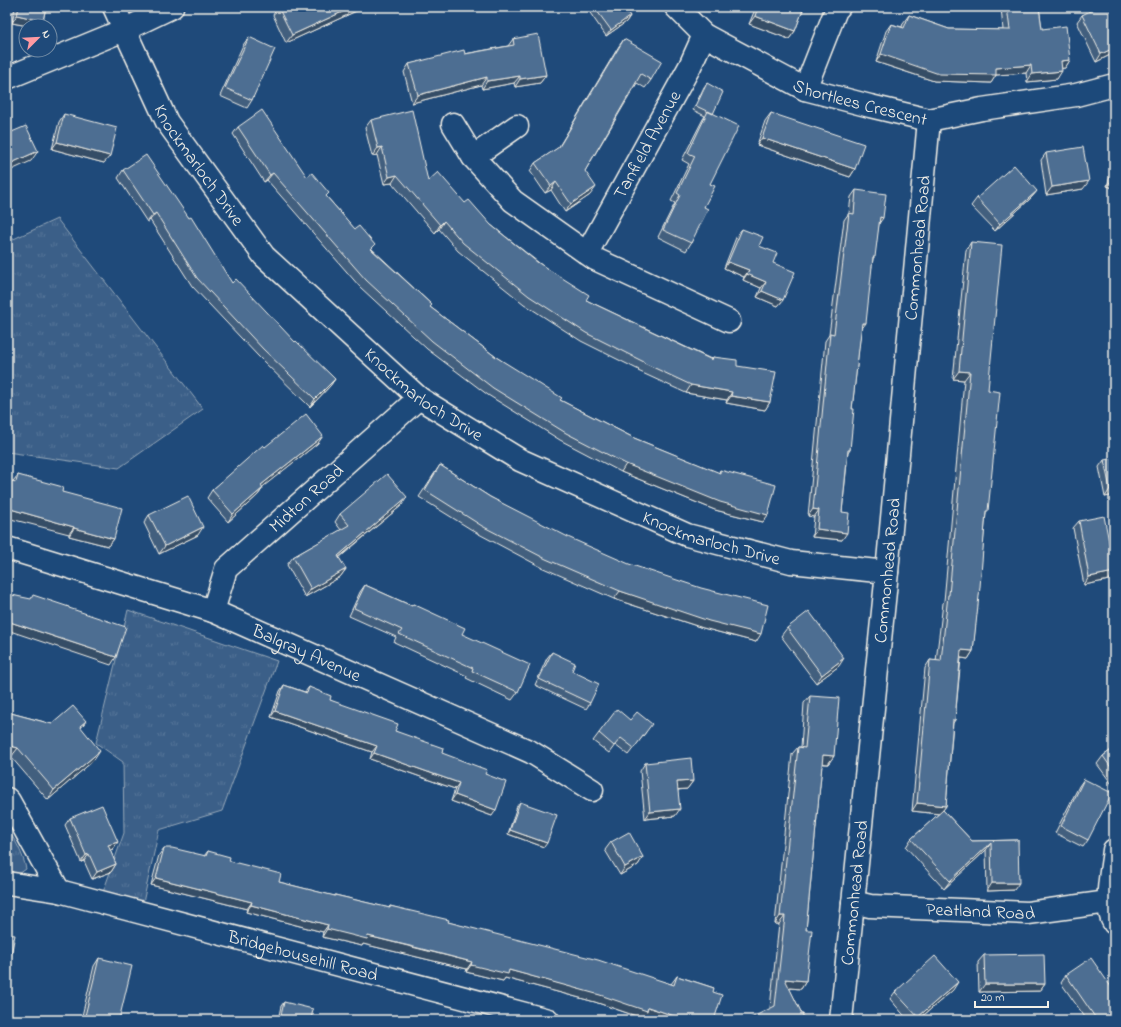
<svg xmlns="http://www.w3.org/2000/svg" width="1121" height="1027" viewBox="0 0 1121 1027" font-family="'Indie Flower',sans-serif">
<defs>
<pattern id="grass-tufts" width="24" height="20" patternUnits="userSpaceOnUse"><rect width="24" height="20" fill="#3a5f88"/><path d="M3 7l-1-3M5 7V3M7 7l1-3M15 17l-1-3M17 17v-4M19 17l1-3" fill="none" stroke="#577699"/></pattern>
</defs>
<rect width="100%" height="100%" fill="#1f4a7a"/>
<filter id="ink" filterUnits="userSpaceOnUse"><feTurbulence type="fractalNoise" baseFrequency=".025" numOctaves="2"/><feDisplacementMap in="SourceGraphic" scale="8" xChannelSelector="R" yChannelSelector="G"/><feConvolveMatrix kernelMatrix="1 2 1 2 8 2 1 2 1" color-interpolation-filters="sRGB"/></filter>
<g filter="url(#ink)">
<!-- grass -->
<path fill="url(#grass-tufts)" stroke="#97a8b8" d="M57 219 203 409 119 468 7 452V242Z
M128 610 277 661 222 811 159 830 142 907 102 895 124 833 123 762 96 743Z
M7 829C16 841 23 854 26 869L19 874 7 872Z"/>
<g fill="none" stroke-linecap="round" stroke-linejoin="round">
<!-- street casing -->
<g stroke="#f4f1e8" stroke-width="25">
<g id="street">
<path id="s1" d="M114 7 167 122 264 256 419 398 520 460 687 535 791 562 887 572"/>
<path id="s2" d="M676 7 704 35 805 89 870 106 929 120 982 109 1076 95 1114 85"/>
<path d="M7 78 124 30 172 7"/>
<path d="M805 89 836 10 839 7"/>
<path d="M453 124 473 157 513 201 595 259 729 321"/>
<path d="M473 157 517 126"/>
<path id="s3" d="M587 253 690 66 704 35"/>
<path id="s4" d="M7 548 213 611 531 752 592 790"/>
<path id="s5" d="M213 611 226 569 419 398"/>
<path d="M7 799 9 801 59 891"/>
<path d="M1114 850C1112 870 1103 905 1114 923"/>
<path id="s6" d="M7 883 59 891 548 1020"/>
<path id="s7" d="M853 902 870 906 1028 913 1108 902"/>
<path id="s8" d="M841 1020 887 572 929 120"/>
</g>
</g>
<!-- street -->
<use href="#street" stroke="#1f4a7a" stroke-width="22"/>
</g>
<!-- wall -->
<path fill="#425f7e" stroke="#f4f1e8" d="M15 7H46L43 21 40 26H28L12 23Z
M278 7H365L286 43 273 15Z
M586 7H623L630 16 626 22 606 36Z
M756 7H804L795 31 789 39 749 24Z
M1001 7H1039L1042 29 1070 60 1065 68H1062L1057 79 1027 82 1026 73 996 75 991 83 934 81 876 62 886 31 891 24 902 27 903 23 909 15 949 29 1003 30Z
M1114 7V53L1096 62 1077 22 1082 15Z
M249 37 252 100 247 108 220 96 243 45Z
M513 39 546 75 540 83 515 87 514 83 482 89 481 85 412 103 404 72 409 64 508 46Z
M624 39 651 80 645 88 637 83 585 171 590 195 565 212 551 190 545 193 530 171 535 163 558 148 619 46Z
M707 83 713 114 710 184 704 207 691 243 686 251 658 237 675 203 671 201 689 164 682 160 703 119 705 116 693 110 704 87Z
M771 113 855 169 850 177 757 145 765 121Z
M64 114 104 163 52 149 59 122Z
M371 120 428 181 465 203 491 225 586 300 711 359 713 357 737 366 770 402 765 410 726 403 727 400 686 393 638 371 639 370 581 341 524 304 458 251 439 229 435 233 392 183 384 184 377 155 372 156 365 128Z
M238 127 307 177 327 197 372 249 432 305 430 307 496 357 560 400 634 438 719 473 720 470 763 522 715 510 621 472 560 440 488 395 427 349 360 287 267 180 264 182 233 134Z
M1046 153 1083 189 1046 195 1041 160Z
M1114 163V188L1107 186Z
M123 170 232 283 295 342 335 379 330 386 310 407 258 356 192 286 150 220 147 222 118 178Z
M856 190 879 224 861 330 852 409 850 450 848 453 842 512V540L812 537 814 517 808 516 825 341 829 335 844 220 849 213 851 197Z
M1037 191 1031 198 995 231 971 206 977 198Z
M742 229 759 246 773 263 783 300 778 306 757 297 761 288 743 280 744 277 724 268 737 235Z
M971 242 988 390 986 513 973 651 968 659 961 658 955 720 953 723 946 806 943 810 972 841 1018 840 1014 890 987 891 986 850 944 889 906 847 911 839 939 814 912 811 925 668 930 660 936 661 943 603 944 601 964 380 953 379 966 250Z
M318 443 262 487 263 488 258 495 228 522 207 498 212 490 265 447Z
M1104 460 1114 495 1105 497 1099 467Z
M440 465 490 497 756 642 703 628 614 599 541 567 477 533 419 497Z
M18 475 62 492 114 539 108 546 69 536V534L13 481Z
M402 505 339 558 346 569 340 577 305 597 287 565 293 557 341 530 335 522 340 514Z
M149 515 198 535 159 554 144 523Z
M1079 521 1114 568V573L1109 580 1084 585 1073 528Z
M365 585 412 606 413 604 462 634 518 692 512 700 466 678 467 676 394 642 396 637 349 616 360 592Z
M787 628 839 666 816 683 781 636Z
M552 652 572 671 590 703 586 709 535 685 547 658Z
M284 685 305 692 309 687 330 700 485 774 492 816 451 801 455 789 370 759 372 752 271 717 280 691Z
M810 696 834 756 828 764H822L806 930V981L801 989 789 988 805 1020 770 1008 779 924H775L792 754 798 747H801L804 703Z
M7 712 52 724 81 728 94 760 48 800 11 757 7 756Z
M646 732 628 755 615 745 609 753 593 741 599 733Z
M1114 748V787L1097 764 1103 756Z
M645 763 693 781 687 789 678 790 675 816 645 819 640 771Z
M1084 779 1088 840 1083 847 1055 833 1079 786Z
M520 802 544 847 508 834 517 806Z
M70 818 113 849 110 850 116 864 111 872 92 879 84 861 81 862 65 825Z
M611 842 643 857 638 865 620 875 605 850Z
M164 848 204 856 208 851 279 882 334 896 335 895 389 908 390 906 671 984 677 976 714 988 644 1015 642 1018 595 1002 505 978 503 981 466 972 467 969 413 956 363 944 362 946 322 937 323 932 246 912 247 909 151 885 159 855Z
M984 955 1045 984 1040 991 979 992 978 962Z
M99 958 119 1020H81L94 966Z
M1066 975 1114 1020H1087L1061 983Z
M953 990 918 1020H908L890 999 895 992Z
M284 1002 311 1020H278L281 1006Z"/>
<!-- shaded-wall -->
<path fill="#364d66" stroke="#f4f1e8" d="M353 7H365L286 43 292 35Z
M17 15 43 21 40 26H28L12 23Z
M630 16 626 22 606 36 611 30Z
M755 16 795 31 789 39 749 24Z
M1114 48V53L1096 62 1101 54Z
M881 54 996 68 1031 65 1026 73 996 75 991 83 934 81 876 62Z
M1070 60 1065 68 1055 69 1061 61Z
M1062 71 1057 79 1027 82 1032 74Z
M546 75 540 83 515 87 520 79Z
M520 76 514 83 482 89 487 81Z
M487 77 481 85 412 103 418 95Z
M762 138 855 169 850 177 757 145Z
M57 142 110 156 104 163 52 149Z
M382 147 377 155 372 156 378 148Z
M38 151 31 161 7 172V165Z
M273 173 267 180 264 182 270 175Z
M397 175 392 183 384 184 389 177Z
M1113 178 1114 179V188L1107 186Z
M1089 181 1083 189 1046 195 1052 187Z
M556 182 551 190 545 193 551 186Z
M596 187 590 195 565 212 571 204Z
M1037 191 1031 198 995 231 1000 224Z
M156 213 150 220 147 222 153 215Z
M880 217 883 218 878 225Z
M444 221 439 229 435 233 440 225Z
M728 262 749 270 744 277 724 268Z
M747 274 766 282 761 288 743 280Z
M762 291 783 300 778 306 757 297Z
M862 323H866L860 331Z
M959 371 970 372 964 380 953 379Z
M335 379 330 386 310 407 315 399Z
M691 385 732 392 727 400 686 393Z
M731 396 770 402 765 410 726 403Z
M323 436 318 443 255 493 261 485Z
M626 464 768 515 763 522 715 510 621 472Z
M263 488 258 495 228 522 233 514Z
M1110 489H1114V495L1105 497Z
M407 497 402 505 332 563 338 556Z
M7 508 74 527 69 534 7 518Z
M813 509 819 510 814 517 808 516Z
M203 527 198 535 159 554 165 546Z
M74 528 114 539 108 546 69 536Z
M817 529 847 533 842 540 812 537Z
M346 569 340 577 305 597 311 589Z
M1114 572V573L1109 580 1084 585 1089 577Z
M620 591 761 634 756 642 703 628 614 599Z
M7 621 116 657 111 665 7 630Z
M961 650 973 651 968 659 956 657Z
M844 658 839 666 816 683 822 675Z
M275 711 377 746 372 752 271 717Z
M86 721 79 731 80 726Z
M7 745 18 748 11 757 7 756Z
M100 751 94 760 48 800 54 790Z
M374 753 459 783 455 789 370 759Z
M823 755 834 756 828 764 818 763Z
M693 781 687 789 672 790 677 782Z
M455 795 496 810 492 816 451 801Z
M917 803 946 806 940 814 912 811Z
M680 809 675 816 645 819 650 812Z
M510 830 547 843 544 847 508 834Z
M118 842 113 849 103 853 108 845Z
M991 843 986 850 944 889 950 881Z
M89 854 84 861 81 862 86 855Z
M643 857 638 865 620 875 625 867Z
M116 864 111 872 92 879 97 872Z
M156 878 252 902 247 909 151 885Z
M992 883H1019L1014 890 987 891Z
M251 905 328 925 323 932 246 912Z
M780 916H785L779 924H775Z
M327 929 368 936 472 962 467 969 363 944 362 946 322 937Z
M471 965 509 970 648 1007 686 1020H659L644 1015 642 1018 595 1002 505 978 503 981 466 972Z
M785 979 806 981 801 989 779 987Z
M958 982 953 990 918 1020H916L918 1017Z
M985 984H1045L1040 991 979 992Z"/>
<!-- building -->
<path fill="#4d6e92" stroke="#f4f1e8" d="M19 7H46L43 21 17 15Z
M278 7H353L292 35Z
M594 7H623L630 16 611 30Z
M758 7H804L795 31 755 16Z
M1007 7H1039L1042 29 1066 26 1070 60 1061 61 1062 71 1032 74 1031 65 996 68V75L939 74 881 54 891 24 904 28 909 15 949 29 1010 30Z
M1098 7H1114V48L1101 54 1082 15Z
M538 34 546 75 520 79V76L487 81V77L418 95 409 64 464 50 465 54 514 45 513 39Z
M249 37 275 49 252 100 225 88Z
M624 39 662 61 651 80 641 74 585 171 596 187 571 204 556 182 551 186 535 163 559 147Z
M707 83 723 92 713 114 696 106Z
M262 110 307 177 312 173 329 193 326 196 355 229 359 226 375 245 371 249 432 305 430 307 496 357 562 398 560 400 634 438 720 473V470L776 485 768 515 720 502 626 464 566 433 493 388 432 341 366 280 273 173 270 175 238 127Z
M412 110 428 181 438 172 465 203 469 200 491 225 537 262 589 295 586 300 712 360 713 357 737 360V366L776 372 770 402 731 396 732 392 691 385 644 363V362L586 333 529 296 463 243 444 221 440 225 397 175 389 177 382 147 378 148 371 120Z
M708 111 739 126 710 184 715 186 704 207 708 209 691 243 663 230 680 195 677 193 695 156 688 153Z
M771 113 864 144 855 169 762 138Z
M64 114 117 128 110 156 57 142Z
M26 126 38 151 7 165V134Z
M1083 147 1089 181 1052 187 1046 153Z
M146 155 189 218 191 217 232 283 236 279 295 342 296 341 335 379 315 399 263 349 197 278 156 213 153 215 123 170Z
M1014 165 1037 191 1000 224 977 198Z
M856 190 886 194 883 218 880 217 875 257H873L866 323H862L852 409H854L850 450H848L842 512 849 513 847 533 817 529 819 510 813 509 830 333 834 334 849 213 854 214Z
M742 229 763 237 759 246 777 253 773 263 795 272 783 300 762 291 766 282 747 274 749 270 728 262Z
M971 242 1002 245 988 390 1000 392 988 511H986L980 587 973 651 961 650 955 720H953L946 806 917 803 930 660 941 661 948 595H949L970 372 959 371Z
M306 414 323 436 261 485 263 488 233 514 212 490 263 445 265 447Z
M1114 458V489H1110L1104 460Z
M440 465 490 497 529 517 570 538 629 564 701 588 768 605 761 634 709 621 620 591 546 559 482 526 425 490Z
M387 474 407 497 338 556 346 569 311 589 293 557 349 525 340 514Z
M18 475 63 487 62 492 122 508 114 539 74 528V527L7 508V480L16 482Z
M188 496 203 527 165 546 149 515Z
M1104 516 1114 568V572L1089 577 1079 521Z
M365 585 412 606 413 604 465 628 462 634 530 665 518 692 472 671 473 668 399 634 402 630 354 608Z
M7 594 31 599 33 595 69 607V608L126 627 116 657 7 621Z
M809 611 844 658 822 675 787 628Z
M552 652 575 663 572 671 599 684 590 703 539 679Z
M284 685 307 693 309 687 331 696 330 700 398 724 395 731 443 748 442 753 487 770 485 774 506 782 496 810 455 795 459 783 374 753 377 746 275 711Z
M810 696 839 698 834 756 823 755 806 930H812L806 981 785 979 805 1020H747L775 1006 785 916H780L798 747 805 748Z
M73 706 86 721 80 726 100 751 54 790 18 748 7 745V712L52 724Z
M617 709 630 720 637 712 652 724 634 748 621 738 614 746 599 733Z
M1114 748V772L1103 756Z
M691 758 693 781 677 782 680 809 650 812 645 763Z
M1084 779 1112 793 1088 840 1061 826Z
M520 802 557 815 547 843 510 830Z
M102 805 118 842 108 845 116 864 97 872 89 854 86 855 70 818Z
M943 810 972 841 1018 840 1019 883H992L991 843 950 881 911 839Z
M629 832 643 857 625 867 611 842Z
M164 848H172L206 856 208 851 230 857 229 861 281 874 279 882 335 896V895L390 908V906L449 920 448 922 598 960 674 985 677 976 714 988 713 992 722 995 714 1020H686L648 1007 647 1011 600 995 509 970 508 974 471 965 472 962 418 948 368 936 367 939 327 929 328 925 251 905 252 902 156 878Z
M7 934 15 935 7 975Z
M1044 954 1045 984H985L984 955Z
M935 956 958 982 918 1017 895 992Z
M99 958 132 966 119 1020H84Z
M1091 958 1114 991V1020H1096H1097L1066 975Z
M284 1002 313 1009 311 1020H280Z"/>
</g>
<g text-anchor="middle" stroke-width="3.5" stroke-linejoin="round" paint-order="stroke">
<!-- street labels -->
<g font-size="18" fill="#f4f1e8" stroke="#1f4a7a">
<text dy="6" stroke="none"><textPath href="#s2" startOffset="211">Shortlees Crescent</textPath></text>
<text dy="6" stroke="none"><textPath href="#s3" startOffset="124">Tanfield Avenue</textPath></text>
<text dy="6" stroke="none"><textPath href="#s1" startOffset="180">Knockmarloch Drive</textPath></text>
<text dy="6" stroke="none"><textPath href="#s8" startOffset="776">Commonhead Road</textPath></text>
<text dy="6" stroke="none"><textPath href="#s1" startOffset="504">Knockmarloch Drive</textPath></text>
<text dy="6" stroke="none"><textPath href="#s5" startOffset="151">Midton Road</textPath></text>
<text dy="6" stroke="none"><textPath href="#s1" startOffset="828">Knockmarloch Drive</textPath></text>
<text dy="6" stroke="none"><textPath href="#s8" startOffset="452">Commonhead Road</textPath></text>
<text dy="6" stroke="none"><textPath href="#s4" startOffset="318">Balgray Avenue</textPath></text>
<text dy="6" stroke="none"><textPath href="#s8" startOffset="128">Commonhead Road</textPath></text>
<text dy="6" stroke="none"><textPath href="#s7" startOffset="128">Peatland Road</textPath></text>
<text dy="6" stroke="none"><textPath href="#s6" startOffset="305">Bridgehousehill Road</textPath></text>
</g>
</g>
<!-- margin -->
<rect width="1121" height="1027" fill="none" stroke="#1f4a7a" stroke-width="24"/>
<rect x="12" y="12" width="1097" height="1003" fill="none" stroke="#f4f1e8" stroke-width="1.5" filter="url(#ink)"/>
<!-- north arrow -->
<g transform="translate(38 38) rotate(66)"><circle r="19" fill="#1f4a7a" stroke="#748da6"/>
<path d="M0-3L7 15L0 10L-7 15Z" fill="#ff9aa2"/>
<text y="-6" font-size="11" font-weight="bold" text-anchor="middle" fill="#f4f1e8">N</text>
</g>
<!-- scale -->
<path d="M975 1001v6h73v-6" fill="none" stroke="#f4f1e8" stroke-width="2"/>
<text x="981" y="1001" font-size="12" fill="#f4f1e8" stroke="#1f4a7a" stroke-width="3" paint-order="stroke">20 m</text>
</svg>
